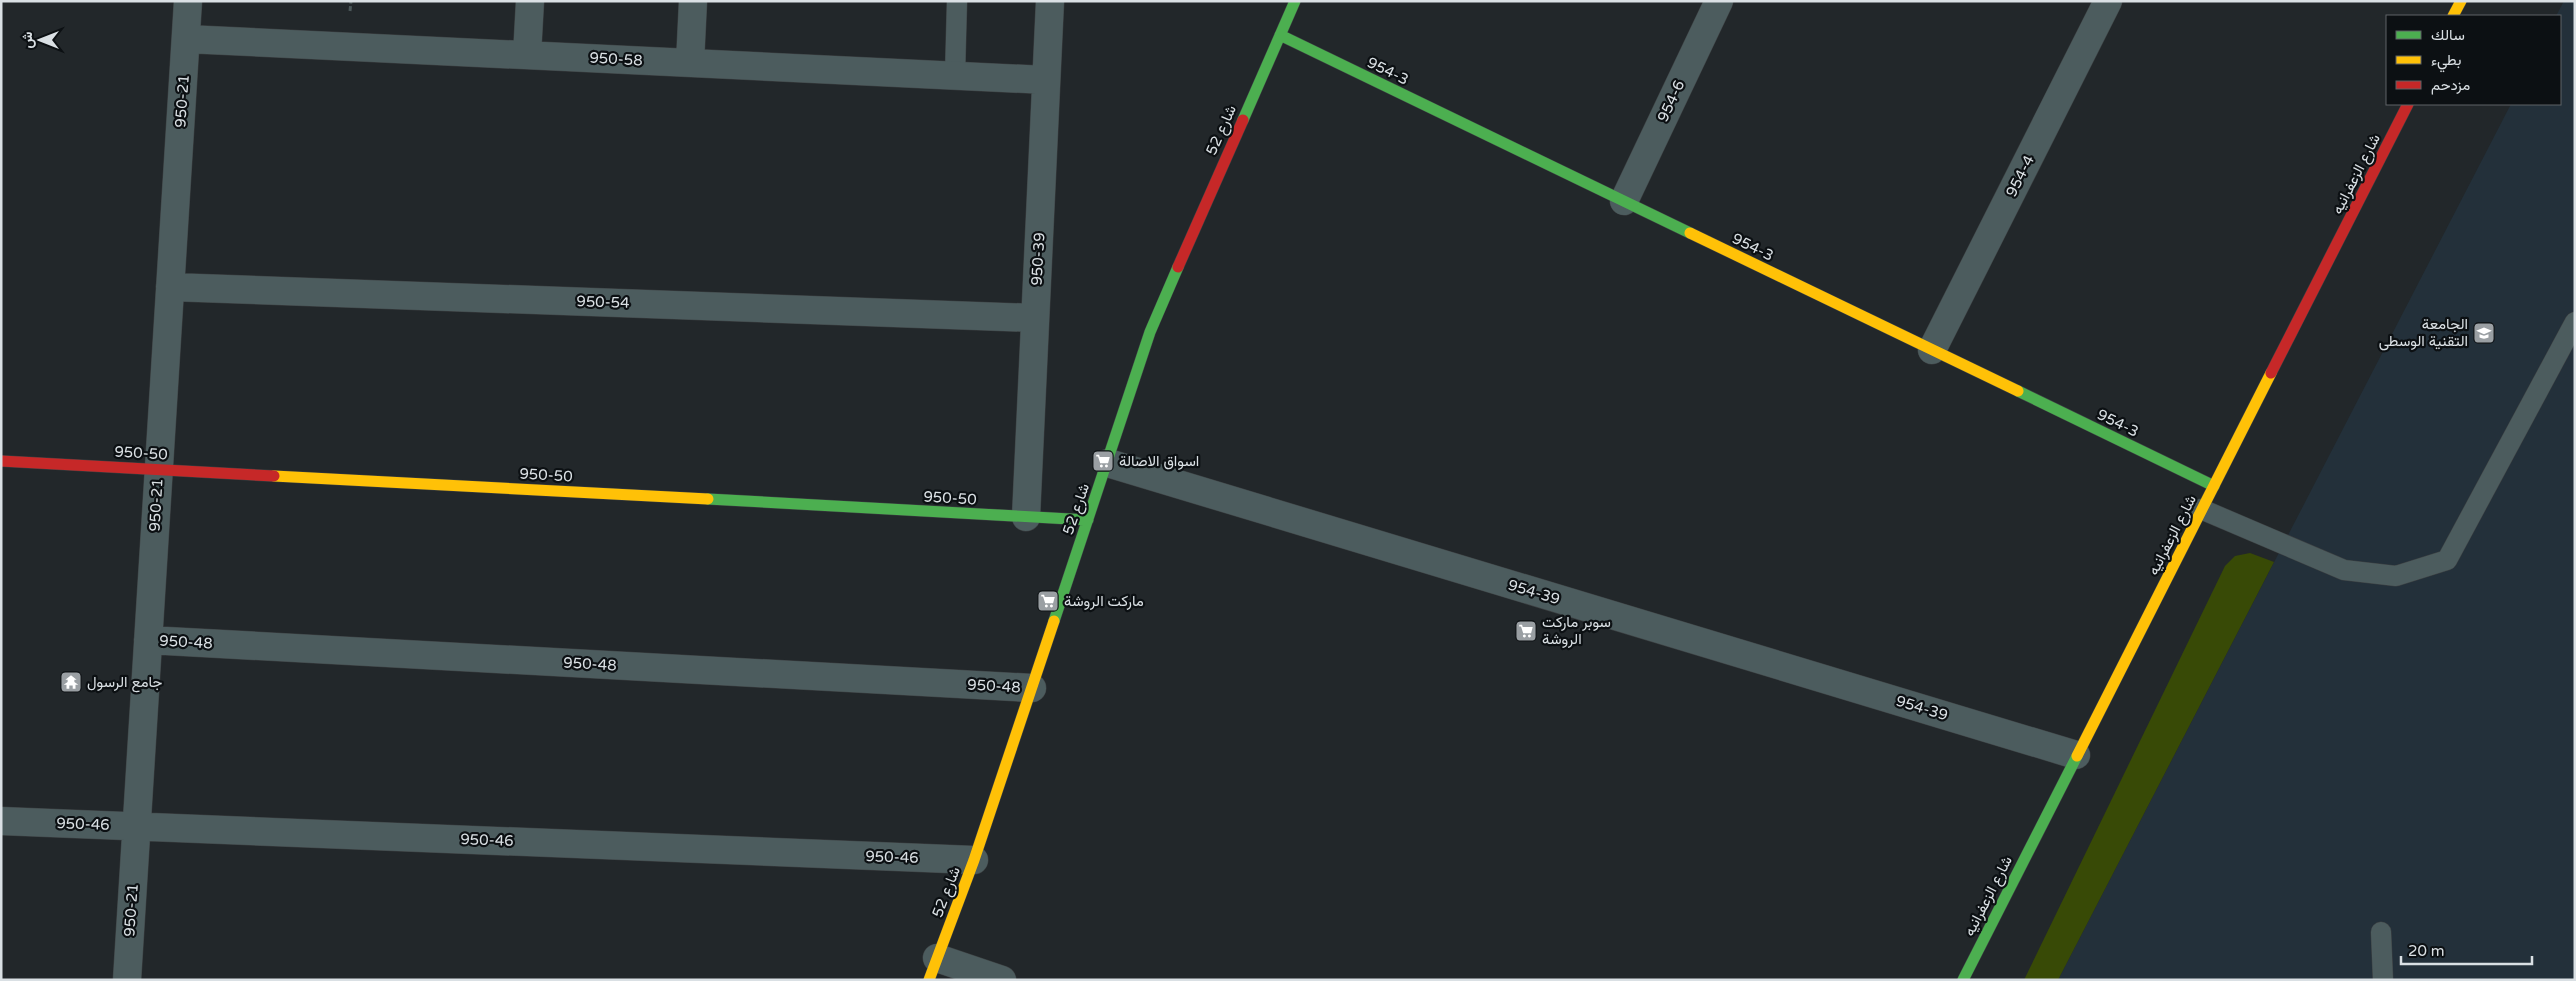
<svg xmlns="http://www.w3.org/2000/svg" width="2576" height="981" viewBox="0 0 2576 981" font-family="'Varela Round',Vazirmatn,sans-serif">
<rect width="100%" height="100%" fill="#22272a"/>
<!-- built -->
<path fill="#23303a" d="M2564 1H2575V980H2058L2511 104H2560V16H2556Z"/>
<!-- green -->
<path fill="#384a06" d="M2250 553 2274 562 2058 980H2024L2225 566 2235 556Z"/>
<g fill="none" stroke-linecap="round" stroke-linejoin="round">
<!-- lane casing -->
<g stroke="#3d4143" stroke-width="21">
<path id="lane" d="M955 75 957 1
M2201 509 2344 570 2396 576 2447 560 2575 322
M2381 932 2383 980"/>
</g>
<!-- street casing -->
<g stroke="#3d4143" stroke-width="29">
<path id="street" d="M186 39 1046 80
M527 55 530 1
M690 63 693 1
M1624 201 1719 1
M170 287 1035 318
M1932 350 2108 1
M1108 463 2076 755
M1026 517 1050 1
M148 640 1032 688
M1 821 974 860
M937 958 1002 980
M127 980 188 1"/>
</g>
<!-- fast casing -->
<g stroke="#3d4143" stroke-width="12">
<path id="fast" d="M1280 35 1690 233
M1243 120 1295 1
M2018 391 2214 486
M708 499 1088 520
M1054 621 1150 332 1178 267
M1963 980 2077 756"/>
</g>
<!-- slow casing -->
<g stroke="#3d4143" stroke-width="12">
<path id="slow" d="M2453 16 2461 1
M1690 233 2018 391
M274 476 708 499
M2077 756 2271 373
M929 980 974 860 1054 621"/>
</g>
<!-- jam casing -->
<g stroke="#3d4143" stroke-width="12">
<path id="jam" d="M1178 267 1243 120
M2271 373 2408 104
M1 461 274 476"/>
</g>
<!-- path -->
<path stroke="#4b5759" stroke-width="3" stroke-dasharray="5 2.5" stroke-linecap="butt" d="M350 11 351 1"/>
<!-- lane -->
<use href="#lane" stroke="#4c5c5e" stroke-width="20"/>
<!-- street -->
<use href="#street" stroke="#4c5c5e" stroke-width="28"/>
<!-- fast -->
<use href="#fast" stroke="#4caf50" stroke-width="11"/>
<!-- slow -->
<use href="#slow" stroke="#ffc107" stroke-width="11"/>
<!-- jam -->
<use href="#jam" stroke="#c62828" stroke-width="11"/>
</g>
<!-- icons -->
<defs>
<g id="university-square" transform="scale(1.125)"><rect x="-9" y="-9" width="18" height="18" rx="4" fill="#9a9fa3" stroke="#0c1013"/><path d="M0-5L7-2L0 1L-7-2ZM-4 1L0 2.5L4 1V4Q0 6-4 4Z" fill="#fff"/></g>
<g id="supermarket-square" transform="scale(1.125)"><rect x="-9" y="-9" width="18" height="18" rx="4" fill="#9a9fa3" stroke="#0c1013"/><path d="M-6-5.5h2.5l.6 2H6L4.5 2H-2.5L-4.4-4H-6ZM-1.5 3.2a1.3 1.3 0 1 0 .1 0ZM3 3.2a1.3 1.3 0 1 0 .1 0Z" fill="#fff"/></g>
<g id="temple-square" transform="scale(1.125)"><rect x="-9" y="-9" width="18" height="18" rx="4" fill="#9a9fa3" stroke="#0c1013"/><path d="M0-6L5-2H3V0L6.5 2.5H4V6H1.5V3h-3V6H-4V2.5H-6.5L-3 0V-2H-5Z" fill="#fff"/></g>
</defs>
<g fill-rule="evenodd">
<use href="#university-square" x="2484" y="333"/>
<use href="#supermarket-square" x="1103" y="461"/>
<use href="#supermarket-square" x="1048" y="601"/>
<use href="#supermarket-square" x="1526" y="631"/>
<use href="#temple-square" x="71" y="682"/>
</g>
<g text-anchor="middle" stroke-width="4.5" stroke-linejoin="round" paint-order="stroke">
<!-- street labels -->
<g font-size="15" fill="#dae0e4" stroke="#0c1013">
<text transform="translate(616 59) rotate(3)" y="5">950-58</text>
<text transform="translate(1388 71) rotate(26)" y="5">954-3</text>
<text transform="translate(182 101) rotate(-86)" y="5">950-21</text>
<text transform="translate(1671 101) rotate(-65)" y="5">954-6</text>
<text transform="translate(1221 130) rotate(-66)" y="5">شارع 52</text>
<text transform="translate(2356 174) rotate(-63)" y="5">شارع الزعفرانيه</text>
<text transform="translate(2020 176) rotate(-63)" y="5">954-4</text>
<text transform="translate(1753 247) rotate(26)" y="5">954-3</text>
<text transform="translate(1038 259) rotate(-87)" y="5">950-39</text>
<text transform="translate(603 302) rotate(2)" y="5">950-54</text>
<text transform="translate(2118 423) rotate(26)" y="5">954-3</text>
<text transform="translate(141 453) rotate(3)" y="5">950-50</text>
<text transform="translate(546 475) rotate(3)" y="5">950-50</text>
<text transform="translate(950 498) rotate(3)" y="5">950-50</text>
<text transform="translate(156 505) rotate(-87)" y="5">950-21</text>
<text transform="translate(1076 509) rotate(-71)" y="5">شارع 52</text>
<text transform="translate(2172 535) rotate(-63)" y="5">شارع الزعفرانيه</text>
<text transform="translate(1534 592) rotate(17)" y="5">954-39</text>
<text transform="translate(186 642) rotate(3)" y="5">950-48</text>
<text transform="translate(590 664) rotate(3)" y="5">950-48</text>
<text transform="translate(994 686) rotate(3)" y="5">950-48</text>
<text transform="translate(1922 708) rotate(17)" y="5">954-39</text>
<text transform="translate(83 824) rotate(2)" y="5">950-46</text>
<text transform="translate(487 840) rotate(2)" y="5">950-46</text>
<text transform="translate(892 857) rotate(2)" y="5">950-46</text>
<text transform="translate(946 892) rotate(-69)" y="5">شارع 52</text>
<text transform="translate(1988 896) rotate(-63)" y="5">شارع الزعفرانيه</text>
<text transform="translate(131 910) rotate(-86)" y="5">950-21</text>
</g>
<!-- poi labels -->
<g font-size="15" fill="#dae0e4" stroke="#0c1013" text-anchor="start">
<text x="2468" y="329" text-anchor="end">الجامعة<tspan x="2468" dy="17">التقنية الوسطى</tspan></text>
<text x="1119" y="466">اسواق الاصالة</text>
<text x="1064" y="606">ماركت الروشة</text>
<text x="1542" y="627">سوبر ماركت<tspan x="1542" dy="17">الروشة</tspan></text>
<text x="87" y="687">جامع الرسول</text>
</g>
</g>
<!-- border -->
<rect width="2576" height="981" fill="none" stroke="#dae0e4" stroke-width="5"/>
<!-- legend -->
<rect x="2386" y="15" width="175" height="90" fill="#0c1013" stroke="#5e6367"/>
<rect x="2396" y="31" width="25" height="8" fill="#4caf50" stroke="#5e6367"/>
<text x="2431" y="40" font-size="15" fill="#dae0e4">سالك</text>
<rect x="2396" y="56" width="25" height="8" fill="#ffc107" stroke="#5e6367"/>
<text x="2431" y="65" font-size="15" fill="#dae0e4">بطيء</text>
<rect x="2396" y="81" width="25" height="8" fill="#c62828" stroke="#5e6367"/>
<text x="2431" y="90" font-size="15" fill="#dae0e4">مزدحم</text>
<!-- north arrow -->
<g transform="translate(40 40) rotate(270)" stroke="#0c1013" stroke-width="4" paint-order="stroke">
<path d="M0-4L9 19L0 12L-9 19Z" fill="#dae0e4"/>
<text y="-8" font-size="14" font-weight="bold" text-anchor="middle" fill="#dae0e4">ش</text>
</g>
<!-- scale -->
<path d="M2401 956v8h131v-8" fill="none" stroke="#dae0e4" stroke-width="2.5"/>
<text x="2408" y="956" font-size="15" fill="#dae0e4" stroke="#0c1013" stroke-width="4" paint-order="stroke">20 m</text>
</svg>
